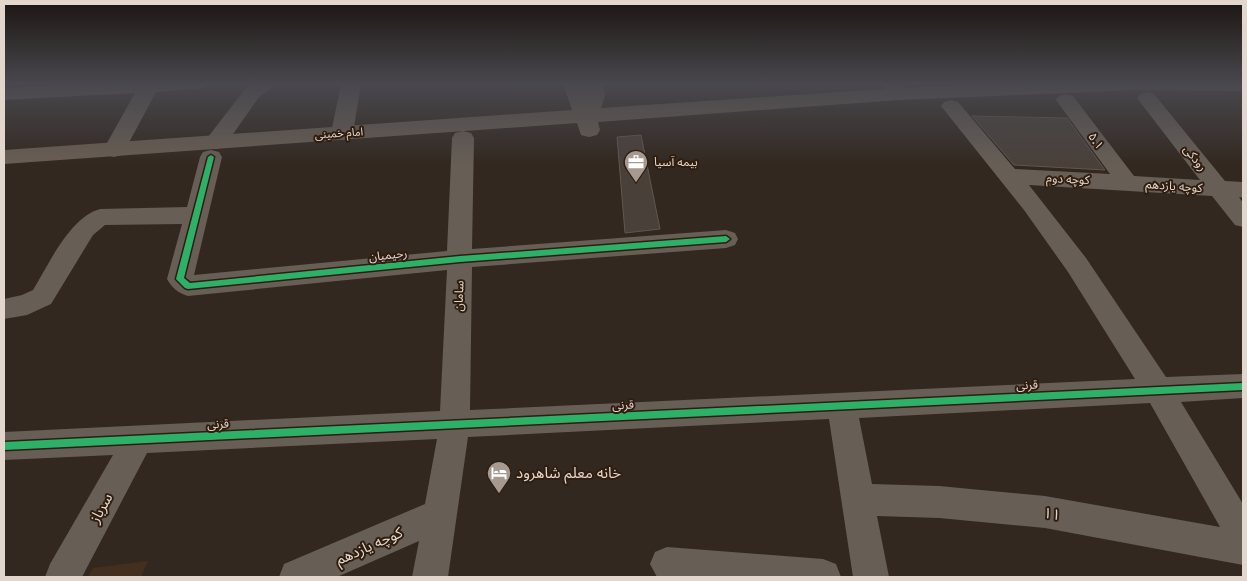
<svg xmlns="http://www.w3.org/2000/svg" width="1247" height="581" viewBox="0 0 1247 581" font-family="'Golos Text','Noto Sans Arabic',sans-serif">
<rect width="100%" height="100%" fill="#322820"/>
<!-- built -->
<path fill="#442e1d" d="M148 561 141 577H88L93 568Z"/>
<!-- building -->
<path fill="#49403a" stroke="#605750" d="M972 116 1067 118 1105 170 1014 165Z
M641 135 660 229 625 233 617 137Z"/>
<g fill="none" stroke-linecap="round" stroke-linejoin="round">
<!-- minor -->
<path fill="#675e56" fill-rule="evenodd" d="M89 84H207L204 88 156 92 125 150 122 155 114 157 106 155 103 150 135 93 4 100V88Z
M253 84H276L259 97 224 147 216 149 208 147 205 142 208 137 245 89Z
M341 84H361L353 133 350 138 342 140 334 138 331 133Z
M881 84H901L909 94 906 98C893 102 888 94 881 84Z
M1147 92 1154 94 1225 181 1243 182V198L1239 197 1243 203V227L1235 225 1212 196 1029 185 1086 258 1166 377 1243 374V398L1181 402 1243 504V565L1045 528 939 518 877 516 889 577H853L829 419 468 437 448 577H412L419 541 337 577H279L284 564 425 504 437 439 147 453 82 577H45L50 564 113 455 4 460V432L440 411 447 270 188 296C178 293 172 288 167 279L182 224 105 225 93 235 51 304 27 315 4 319V299L22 295 33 290C49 264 70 217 100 209L187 207 200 157 203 152 211 150 219 152 222 157 194 275 447 251 452 138 455 133 463 131 471 133 474 138 472 249 726 230 735 233 738 239 735 245 726 248 472 267 470 410 1135 379 1068 272 1024 210 941 106 944 102 951 100 958 102 1015 169 1110 174 1056 100 1059 96 1066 94 1073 96 1134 176 1200 180 1137 98 1140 94ZM1150 403 1220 527 1045 496 939 486 872 484 859 418Z
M667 547 823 559 836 564 841 577H657L650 564 655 552Z"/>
<!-- major -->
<path fill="#695e53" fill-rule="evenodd" d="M563 84H603L605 96 601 108 899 88 996 84H1243V91L1135 90 899 100 598 122 600 130 597 135 589 137 581 135 577 123 4 164V150L572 110Z"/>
<!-- cycleway casing -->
<g stroke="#2f1d0f" stroke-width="3">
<path id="cycleway" d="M211 155 214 157 184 278 190 283 460 256 726 236 730 239 726 242 460 262 188 289 185 288 176 279 208 157Z
M1243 383V390L4 450V442Z"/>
</g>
<!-- cycleway -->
<use href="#cycleway" fill="#2db169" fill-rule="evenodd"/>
</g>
<!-- sky -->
<linearGradient id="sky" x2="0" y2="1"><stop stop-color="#1c1612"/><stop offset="0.51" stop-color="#49484e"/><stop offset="1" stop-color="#49484e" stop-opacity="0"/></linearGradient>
<rect width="1247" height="165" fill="url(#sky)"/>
<!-- icons -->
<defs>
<g id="office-pin" transform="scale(1.25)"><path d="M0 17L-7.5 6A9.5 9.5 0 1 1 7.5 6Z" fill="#a59990" stroke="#2f1d0f"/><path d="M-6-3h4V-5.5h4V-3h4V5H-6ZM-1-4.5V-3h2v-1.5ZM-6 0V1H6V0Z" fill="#fff"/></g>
<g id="hotel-pin" transform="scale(1.25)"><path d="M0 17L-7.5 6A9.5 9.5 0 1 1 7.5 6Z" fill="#a59990" stroke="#2f1d0f"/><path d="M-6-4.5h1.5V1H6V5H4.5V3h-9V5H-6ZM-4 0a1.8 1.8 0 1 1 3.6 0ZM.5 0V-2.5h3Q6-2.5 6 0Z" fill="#fff"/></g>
</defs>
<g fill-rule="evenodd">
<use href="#office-pin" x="636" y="162"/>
<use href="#hotel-pin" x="499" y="473"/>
</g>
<g text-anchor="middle" stroke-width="4" stroke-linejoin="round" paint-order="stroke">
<!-- far-street labels -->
<g font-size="11" fill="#e3d6cd" stroke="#2f1d0f">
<text transform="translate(339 133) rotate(-4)" y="4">امام خمینی</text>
</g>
<!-- street labels -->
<g font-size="12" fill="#e3d6cd" stroke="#2f1d0f">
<text transform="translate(1096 141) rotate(54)" y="4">۵.۱</text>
<text transform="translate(1195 158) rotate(51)" y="4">رودکی</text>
<text transform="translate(1068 179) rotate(3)" y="4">کوچه دوم</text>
<text transform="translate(1174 186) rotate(4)" y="4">کوچه یازدهم</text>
<text transform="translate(388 255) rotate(-6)" y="4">رحیمیان</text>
<text transform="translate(459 296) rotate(-88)" y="4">سامان</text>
<text transform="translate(1027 385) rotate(-3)" y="4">قرنی</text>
<text transform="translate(623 405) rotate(-3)" y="4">قرنی</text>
<text transform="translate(218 424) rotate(-3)" y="4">قرنی</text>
</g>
<!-- poi labels -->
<g font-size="12" fill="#e3d6cd" stroke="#2f1d0f" text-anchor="start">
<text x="654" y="166">بیمه آسیا</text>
</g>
<!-- near-poi labels -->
<g font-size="15" fill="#e3d6cd" stroke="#2f1d0f" text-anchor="start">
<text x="516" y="478">خانه معلم شاهرود</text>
</g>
<!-- near-street labels -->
<g font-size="15" fill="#e3d6cd" stroke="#2f1d0f">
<text transform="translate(101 508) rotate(-61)" y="5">سرباز</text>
<text transform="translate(1052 514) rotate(9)" y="5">۱۱</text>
<text transform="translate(369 546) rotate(-24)" y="5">کوچه یازدهم</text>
</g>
</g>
<!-- border -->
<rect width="1247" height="581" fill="none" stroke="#e3d6cd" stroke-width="10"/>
</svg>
